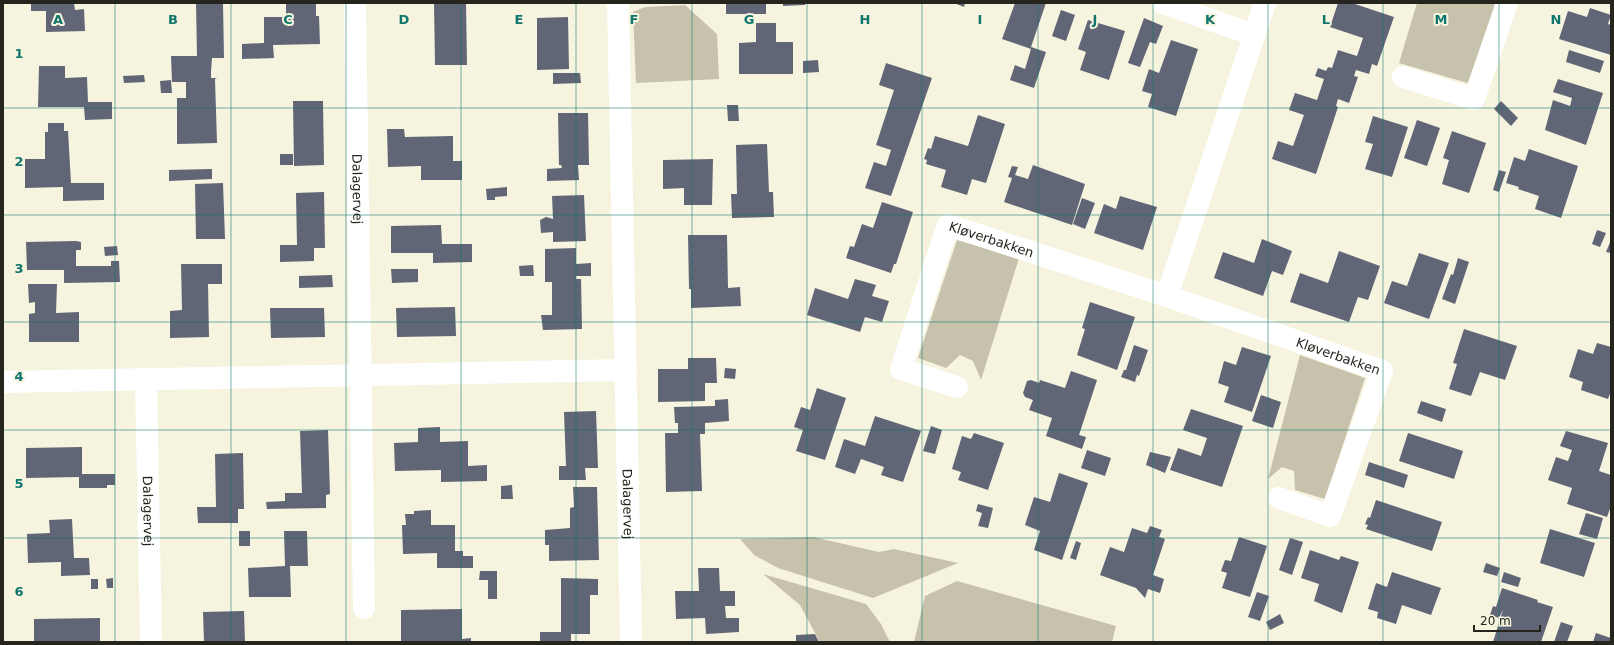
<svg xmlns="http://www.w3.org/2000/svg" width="1614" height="645" viewBox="0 0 1614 645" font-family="'DejaVu Sans',sans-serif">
<rect width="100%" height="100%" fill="#f6f3df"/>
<!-- green -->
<path fill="#c7c2ab" d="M1417 3H1496L1471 84 1399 63Z
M685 5 717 34 719 79 636 83 633 12 645 7Z
M957 240 1019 258 981 380 973 361 960 355 946 368 918 358Z
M1300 355 1365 378 1325 499 1295 490 1294 471 1282 467 1268 479Z
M813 537 879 552 894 549 958 563 873 598 778 568 754 555 740 539Z
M763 574 866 604 881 624 890 642H820L800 605Z
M957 581 1116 626 1112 642H914L925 596Z"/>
<!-- building -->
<path fill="#616676" d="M31 3H74L75 10 84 9 85 31 46 32V11H31Z
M196 3H223L224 58H212L211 72V78H217L215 79 217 143 177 144V98H186V82H172L171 56H197Z
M286 3H316V16H319L320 44 273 45 274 58 242 59V44L264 43V17H286Z
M434 3H466L467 65H435Z
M726 3H766V14H726Z
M783 3H805V5L783 6Z
M954 3H965L964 7Z
M1015 3H1046L1031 47 1046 52 1034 88 1010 80 1015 65 1025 69 1031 49 1002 39Z
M1338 3H1352L1394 17 1377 66 1372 64 1369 74 1356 70 1354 76 1358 77 1349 103 1338 99 1336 106 1338 107 1316 174 1272 159 1278 141 1293 146 1304 115 1289 110 1295 93 1317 100 1324 79 1315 76 1318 68 1326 71 1328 67 1332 68 1338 50 1357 56 1363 38 1330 27Z
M1590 8 1611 15 1608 24 1611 25V55L1559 39 1568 11 1587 17Z
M1061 10 1075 15 1066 41 1052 36Z
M568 17 569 69 537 70V18Z
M1144 18 1163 26 1156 44 1150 42 1140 67 1128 63Z
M1088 20 1125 31 1109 80 1080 70 1086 52 1078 49Z
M756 23H776V42H793V74H739V43L756 42Z
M1171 40 1198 49 1176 116 1148 107 1152 94 1142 91 1149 69 1159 73Z
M1569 50 1604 61 1600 73 1566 62Z
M818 60 819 72 803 73V61Z
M886 63 932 78 891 196 865 188 874 162 886 166 891 150 876 145 894 90 879 85Z
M39 66H65V78L87 77 88 102H112V119L85 120 84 107H38Z
M553 73H580L581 83 553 84Z
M144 75 145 82 124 83 123 76Z
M1558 79 1603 93 1586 145 1545 130 1553 100 1570 106 1572 98 1553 92Z
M171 80 172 93H161L160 81Z
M293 101H323L324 165 294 166Z
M1501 101 1518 118 1511 126 1494 109Z
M727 105H738L739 121H728Z
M558 113H588L589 165H578L579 180 547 181V169L562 168 561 165H559Z
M978 115 1005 124 986 183 972 179 967 195 941 187 946 170 926 164 927 160 924 159 928 148 931 149 935 136 968 146Z
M1373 116 1408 127 1392 177 1365 169 1373 144 1365 142Z
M1417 120 1440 128 1427 166 1404 158Z
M48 123H64V131H68L71 183H104V200L63 201V187L25 188V159H45V132H48Z
M387 129H404L405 137 453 136V161H462V180H421V166L388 167Z
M1452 131 1486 143 1469 193 1442 184 1449 160 1443 158Z
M767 144 769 192H773L774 217 732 218 731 194H737L736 145Z
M1529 149 1578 166 1561 218 1535 209 1539 196 1518 189 1519 187 1506 183 1514 157 1525 161Z
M280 154H293V165H280Z
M713 159 712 205H684V188L663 189V160Z
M1033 165 1085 184 1072 225 1004 202 1012 178 1008 177 1012 166 1018 167 1015 175 1028 179Z
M212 169V179L169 181V170Z
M1499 170 1506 172 1499 192 1493 190Z
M223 183 225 239H196L195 184Z
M507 187V196L495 197V200H487L486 189Z
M324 192 325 248H314V261L280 262V245H297L296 193Z
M584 195 586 241 553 242V232L541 233 540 220 546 217 553 219 552 196Z
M1120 196 1157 207 1143 250 1094 233 1104 204 1116 209Z
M1082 198 1095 203 1085 229 1073 224Z
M882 202 913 212 896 264H894L891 273 846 258 850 246 854 247 862 224 873 228Z
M441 225 442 244H472V262L433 263V253H391V226Z
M1597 230 1606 233 1600 247 1592 244Z
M688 235H727L728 288 740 287 741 306 691 308V289H689Z
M1262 239 1292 251 1283 275 1272 271 1263 296 1214 278 1223 252 1254 263Z
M1611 240V253L1606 252Z
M76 241 81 242V250H76V266H111V261H119L120 282 64 283V270H27L26 242Z
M117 246 118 255 105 256 104 247Z
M576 248V264L591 263V276H576V279H581L582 329 543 330 541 315H552V282H545V249Z
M1339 251 1380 266 1368 300 1358 297 1349 322 1290 302 1300 273 1328 283Z
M1419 253 1449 263 1429 319 1384 303 1392 281 1407 286Z
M1458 258 1469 262 1455 304 1442 299 1451 274 1453 275Z
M181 264H222V284H208L209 337 170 338V311L182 310Z
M533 265 534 276H520L519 266Z
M391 269H418V282L392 283Z
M332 275 333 287 299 288V276Z
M855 279 876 285 872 296 889 301 882 322 865 317 860 332 807 315 815 288 848 299Z
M28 284H57L56 313 79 312V342H29V314L35 313V302L29 303Z
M1090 302 1135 317 1117 370 1077 355 1085 329 1082 328Z
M455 307 456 336 397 337 396 308Z
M270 308H324L325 337 271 338Z
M1464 329 1517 346 1505 380 1480 372 1471 396 1449 389 1457 364 1453 363Z
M1597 343 1611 347V391L1608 399 1581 390 1583 382 1569 377 1578 349 1593 354Z
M1134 345 1148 350 1139 376 1137 375 1135 382 1121 377 1124 370H1126Z
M1242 347 1271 356 1252 412 1224 402 1229 387 1218 383 1224 361 1236 365Z
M688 358H716L717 383H705V401L658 402V369H688Z
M725 368 736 369 735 379 724 378Z
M1071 371 1097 380 1079 435 1086 437 1082 449 1046 436 1052 418 1029 410 1033 400 1025 397 1023 393 1027 381 1031 380 1039 383 1040 380 1065 388Z
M817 388 846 398 825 460 796 451 803 430 794 427 801 407 810 410Z
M1261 395 1281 402 1273 428 1252 421Z
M728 399 729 421 705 423V434H700L702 491 666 492 665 433H678V423H675L674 407 715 406V400Z
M1421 401 1446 409 1442 422 1417 413Z
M1191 409 1243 426 1222 487 1170 470 1178 448 1201 456 1207 438 1183 430Z
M596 411 598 468H585L586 480H559V466H566L564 412Z
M875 416 921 431 903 482 881 475 884 467 861 459 855 474 835 467 844 439 865 446Z
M931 426 942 430 935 454 923 451Z
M440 427V442L468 441V466L487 465V481L441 482V470L395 471 394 443 418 442V428Z
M328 430 330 494 326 495V508L267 509 266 502 285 501V493H302L300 431Z
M1566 431 1608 443 1599 471 1611 475V506L1607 517 1567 504 1572 488 1548 480 1556 457 1568 461 1572 450 1560 446Z
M974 433 1004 443 988 490 958 480 961 472 952 469 962 436 971 439Z
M1408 433 1463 451 1454 479 1399 461Z
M82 447V474H115V485H107V488H79V477L26 478V448Z
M1087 450 1111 458 1105 476 1081 468Z
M1150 452 1171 457 1165 473 1146 465Z
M243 453 244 509H238V523H198L197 507H216L215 454Z
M1369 462 1408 475 1404 488 1365 475Z
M1059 473 1088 483 1062 560 1034 550 1040 531 1025 525 1034 497 1050 502Z
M512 485 513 499H501V486Z
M573 487H597L599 560 549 561V545H545V530L570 528V508L574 507Z
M1376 500 1442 522 1432 551 1366 529 1368 525 1365 524 1368 517 1370 518Z
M978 504 993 508 988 528 978 526 982 513 976 511Z
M431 510V525H455V551H463V556H473V568H437V553L403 554 402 525H406L405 514H414V511Z
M1586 513 1603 518 1597 539 1579 534Z
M72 519 74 558H89L90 575 61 576V562L28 563 27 534 50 533 49 520Z
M1150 526 1162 530 1159 537 1165 539 1153 575 1164 579 1160 593 1148 589 1145 598 1136 588 1100 575 1110 547 1124 552 1132 528 1147 533Z
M1550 529 1595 543 1584 577 1540 563Z
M239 531H250V546H239Z
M284 531H307L308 566H290L291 597H249L248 568 285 566Z
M1239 537 1267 546 1250 597 1222 588 1227 573 1221 571 1225 560 1231 561Z
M1290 538 1303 542 1292 575 1279 570Z
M1076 541 1081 543 1076 560 1070 558Z
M1310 550 1339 560 1341 556 1359 562 1342 613 1314 601 1319 584 1301 578Z
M1486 563 1500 568 1497 576 1483 572Z
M698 568H719L720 591H735V606H725L726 618H739V632L706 634 705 618 676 619 675 591H699Z
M480 571H497V599H488V580H479Z
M1392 572 1441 588 1431 615 1402 605 1396 624 1377 618 1378 612 1368 609 1376 583 1387 587Z
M1504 572 1521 578 1518 587 1501 582Z
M113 578V588H107L106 579Z
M561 578 598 579V595H590V634H571V642H540V632H561Z
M91 579H98V589H91Z
M1502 588 1538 600 1537 602 1553 607 1541 642H1493L1503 610 1499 618 1490 615 1493 606 1496 607Z
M1257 592 1269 596 1260 621 1248 617Z
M462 609V639L471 638V642H401V610Z
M244 611 245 642H204L203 612Z
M1280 614 1284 623 1270 630 1266 622Z
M100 618V642H34V619Z
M1561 622 1573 626 1567 642H1554Z
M1596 633 1611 638V642H1593Z
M815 634 819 642H796V635Z"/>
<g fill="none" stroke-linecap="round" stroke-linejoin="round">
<!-- minor -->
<g stroke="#fff" stroke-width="22">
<path id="s1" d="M355 3 364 608"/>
<path id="s2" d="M618 3 631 638"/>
<path d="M1163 3 1254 35"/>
<path d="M1403 77 1474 99 1507 3"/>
<path d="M1167 296 1265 3"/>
<path id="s3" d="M146 379 151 642"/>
<path d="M3 382 626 370"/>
<path id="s4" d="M957 387 901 369 948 225 1167 296 1382 371 1330 516 1279 498"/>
</g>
</g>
<!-- grid -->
<path fill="none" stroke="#0f766e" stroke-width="1" stroke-opacity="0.55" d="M115 3V642M231 3V642M346 3V642M461 3V642M576 3V642M692 3V642M807 3V642M922 3V642M1038 3V642M1153 3V642M1268 3V642M1383 3V642M1499 3V642M3 108H1611M3 215H1611M3 322H1611M3 430H1611M3 538H1611"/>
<g text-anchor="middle" stroke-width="4" stroke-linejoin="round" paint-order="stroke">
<!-- street labels -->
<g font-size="13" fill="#25241d" stroke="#f6f3df">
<text dy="5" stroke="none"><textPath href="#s1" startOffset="186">Dalagervej</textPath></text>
<text dy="5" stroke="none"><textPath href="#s4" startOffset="256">Kløverbakken</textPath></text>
<text dy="5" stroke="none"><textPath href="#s4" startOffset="622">Kløverbakken</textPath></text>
<text dy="5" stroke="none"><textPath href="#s2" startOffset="501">Dalagervej</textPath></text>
<text dy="5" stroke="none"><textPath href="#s3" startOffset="132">Dalagervej</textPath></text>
</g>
</g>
<g font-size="13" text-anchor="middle" font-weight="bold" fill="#0f766e" stroke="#f6f3df" stroke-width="4" stroke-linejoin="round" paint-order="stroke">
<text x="58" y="24">A</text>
<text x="173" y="24">B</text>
<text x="288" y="24">C</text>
<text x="404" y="24">D</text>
<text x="519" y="24">E</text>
<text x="634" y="24">F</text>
<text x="749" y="24">G</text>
<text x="865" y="24">H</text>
<text x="980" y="24">I</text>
<text x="1095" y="24">J</text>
<text x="1210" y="24">K</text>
<text x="1326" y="24">L</text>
<text x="1441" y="24">M</text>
<text x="1556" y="24">N</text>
<text x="19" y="58">1</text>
<text x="19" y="166">2</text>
<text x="19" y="273">3</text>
<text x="19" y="381">4</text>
<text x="19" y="488">5</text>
<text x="19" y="596">6</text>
</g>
<!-- border -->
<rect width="1614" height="645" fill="none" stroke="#25241d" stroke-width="8"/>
<!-- scale -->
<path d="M1474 625v6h66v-6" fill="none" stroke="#25241d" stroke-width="2"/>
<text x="1480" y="625" font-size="12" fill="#25241d" stroke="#f6f3df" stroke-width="3" paint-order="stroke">20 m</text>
</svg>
